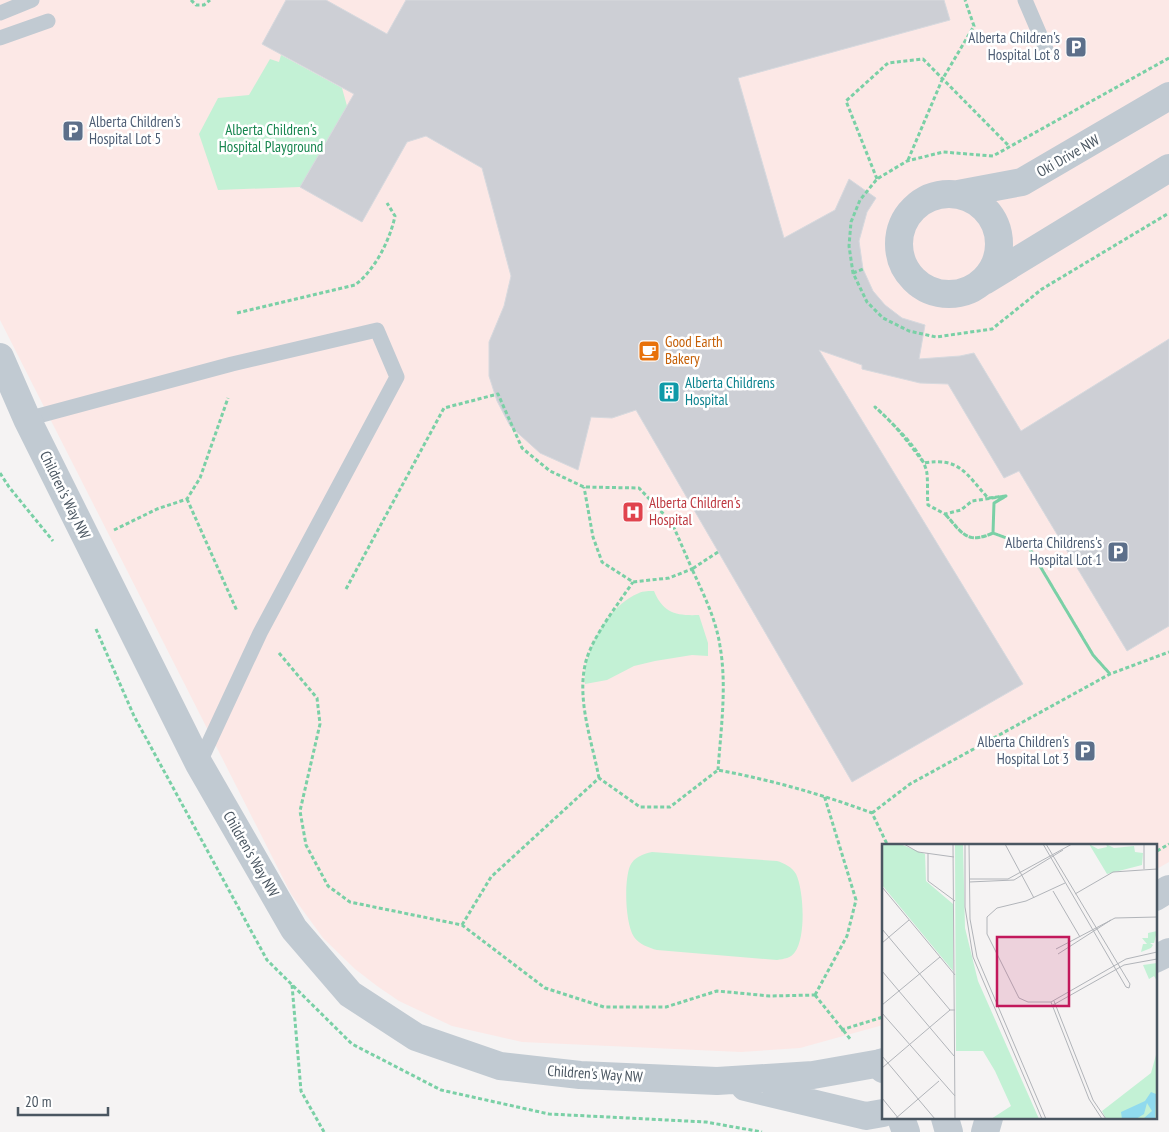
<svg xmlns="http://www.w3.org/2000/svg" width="1169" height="1132" viewBox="0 0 1169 1132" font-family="'PT Sans Narrow',sans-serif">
<rect width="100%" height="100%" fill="#f5f3f3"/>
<!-- medical -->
<path fill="#fce8e6" d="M0 0H1169V862L1155 870V846H883V1025L800 1048 741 1052 522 1042 452 1026 399 1001 377 986 355 969 323 938 291 894 0 320Z"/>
<!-- green -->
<path fill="#c3f1d5" d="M281 55 342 88 347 106 300 187 218 190 199 134 218 98 249 95 270 59 279 62Z
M654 591C663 613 676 616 699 615L708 643V656L692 655 655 661 634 666 607 680 585 684C582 652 608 605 639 593 643 591 650 591 654 591Z
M652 852 777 861C784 863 792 867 796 874 804 891 806 937 795 952 791 958 784 959 777 960L657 950C649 948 639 944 634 937 625 923 624 881 630 866 634 857 643 854 652 852Z"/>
<!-- building -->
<path fill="#cdcfd5" stroke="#d7d9de" d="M286 0H326L387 34 406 0H944L950 20 738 78 784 238 835 210 849 179 876 198 867 212 859 241 863 269 873 291 885 305 902 318 925 325 919 359 960 356 974 353 1021 431 1169 339V626L1127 651 1019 471 1004 478 948 384 920 383 862 369V365L819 350 1023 684 852 782 636 410 612 418 591 417 578 470 540 453 510 426 497 401 489 376V342L504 306 511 276 482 168 426 136 407 142 362 222 300 187 354 94 262 44Z"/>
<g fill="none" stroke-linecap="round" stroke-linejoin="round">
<!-- path -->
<path stroke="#7ad0a6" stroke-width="3" stroke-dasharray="4 2.5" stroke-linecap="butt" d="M191 0 196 5H204L210 0
M1169 58 993 156 943 152 907 161 877 179 860 200 851 222 849 246 853 273 867 302 883 318 909 331 936 337 992 329 1042 289 1169 213
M908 160 942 80 974 26 965 0
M877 179 846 101 888 63 923 59 1009 146
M853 273 863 269
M237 313 355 285C375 270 390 240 395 216L387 203
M0 473 9 487 53 541
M187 499 237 611
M114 530 157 509 187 499 200 478 228 398
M718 552 692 569C703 593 716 619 720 646 727 686 721 728 718 770
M346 589 444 408 498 394 522 448 550 471 584 487 639 488 672 523 692 569 669 578 633 582 602 562 593 537 584 487
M96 629 134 716 267 960 352 1044 441 1090 549 1114 706 1122 762 1132
M279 653 317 698 320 724 300 811 306 845 328 886 350 902 462 925 545 988 604 1007H666L717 991 770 996 815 995
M1110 674 1093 655 1028 546 993 533 994 503 1006 496 988 498C966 474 960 457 924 463 908 442 894 423 875 407 890 421 925 453 927 474 928 484 927 495 928 505L945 514 961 510 972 501 1006 496 994 503 993 533C967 545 962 533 945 514 963 533 966 545 993 533L1028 546 1093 655 1110 674
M599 778C592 741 576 699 586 661 593 636 618 604 633 582
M872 813 910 784 1110 674 1169 652
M1157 851 1169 844
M462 925 491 877 599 778 640 807H670L718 770C771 780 821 794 872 813L888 846
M292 985 301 1091 324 1132
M815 995 847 936 856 900 824 795
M815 995 851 1040
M841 1030 883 1017"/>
<!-- service -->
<path stroke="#c1cad2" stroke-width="15" d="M1025 0 1046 49
M0 13 32 0
M0 38 48 21
M27 419 232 364 377 330 397 377 260 633 199 764"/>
<!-- minor -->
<path stroke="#c1cad2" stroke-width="28" d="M899 244a50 50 0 1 1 100 0a50 50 0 1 1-100 0Z
M958 194 1022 182 1169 96
M984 281 1169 168
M0 357 27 419 199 764 294 929 350 994 416 1037 500 1066 580 1075 717 1081 813 1075 881 1063
M745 1087 866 1116 883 1113"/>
<!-- tertiary -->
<path stroke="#c1cad2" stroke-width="28" d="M1155 897 1169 889
M1155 959 1169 952
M883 1062 881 1063 883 1069
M901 1118 906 1132
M945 1118 949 1132
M985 1132 989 1118"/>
</g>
<!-- icons -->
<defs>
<g id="parking-square" transform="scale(1.125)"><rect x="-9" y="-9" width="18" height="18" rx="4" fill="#5c6f8a" stroke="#fff"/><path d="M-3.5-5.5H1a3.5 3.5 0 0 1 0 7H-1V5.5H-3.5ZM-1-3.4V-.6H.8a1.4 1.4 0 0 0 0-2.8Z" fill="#fff"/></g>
<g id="cafe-square" transform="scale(1.125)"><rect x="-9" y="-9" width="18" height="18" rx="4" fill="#e8710a" stroke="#fff"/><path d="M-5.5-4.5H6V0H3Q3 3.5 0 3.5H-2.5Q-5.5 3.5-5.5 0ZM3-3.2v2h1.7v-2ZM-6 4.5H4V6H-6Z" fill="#fff"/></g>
<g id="building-square" transform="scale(1.125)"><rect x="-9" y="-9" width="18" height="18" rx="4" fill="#0f9aa8" stroke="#fff"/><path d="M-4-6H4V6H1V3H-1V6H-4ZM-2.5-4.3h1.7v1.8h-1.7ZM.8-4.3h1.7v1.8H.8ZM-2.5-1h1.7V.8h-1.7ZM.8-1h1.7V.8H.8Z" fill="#fff"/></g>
<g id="hospital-square" transform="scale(1.125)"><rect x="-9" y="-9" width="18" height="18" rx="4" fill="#e0444e" stroke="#fff"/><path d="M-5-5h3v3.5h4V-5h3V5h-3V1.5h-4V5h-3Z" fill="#fff"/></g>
</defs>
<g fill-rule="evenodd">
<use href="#parking-square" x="1076" y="47"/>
<use href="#parking-square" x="73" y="131"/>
<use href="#cafe-square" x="649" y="351"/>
<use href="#building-square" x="669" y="392"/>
<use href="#hospital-square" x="633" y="512"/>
<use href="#parking-square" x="1118" y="552"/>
<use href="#parking-square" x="1085" y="751"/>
</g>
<g text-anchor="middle" stroke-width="5" stroke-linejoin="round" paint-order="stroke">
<!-- service labels -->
<g font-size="15" fill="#4e5e75" stroke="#fff" text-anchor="end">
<text x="1060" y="43">Alberta Children's<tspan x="1060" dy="17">Hospital Lot 8</tspan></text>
<text x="89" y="127" text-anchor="start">Alberta Children's<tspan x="89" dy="17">Hospital Lot 5</tspan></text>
<text x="1102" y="548">Alberta Childrens's<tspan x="1102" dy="17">Hospital Lot 1</tspan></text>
<text x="1069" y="747">Alberta Children's<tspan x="1069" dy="17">Hospital Lot 3</tspan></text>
</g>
<!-- park labels -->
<g font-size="15" fill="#17864f" stroke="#fff">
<text x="271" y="135">Alberta Children's<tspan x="271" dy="17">Hospital Playground</tspan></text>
</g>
<!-- street labels -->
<g font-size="15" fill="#4a5661" stroke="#fff">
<text transform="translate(1068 156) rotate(-30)" y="5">Oki Drive NW</text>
<text transform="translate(65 495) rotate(64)" y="5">Children's Way NW</text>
<text transform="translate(251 854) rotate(60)" y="5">Children's Way NW</text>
<text transform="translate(595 1074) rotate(4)" y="5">Children's Way NW</text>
</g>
<!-- food labels -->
<g font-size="15" fill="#c56008" stroke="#fff" text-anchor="start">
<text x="665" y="347">Good Earth<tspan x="665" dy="17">Bakery</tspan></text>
</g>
<!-- culture labels -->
<g font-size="15" fill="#0d838f" stroke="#fff" text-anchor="start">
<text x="685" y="388">Alberta Childrens<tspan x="685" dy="17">Hospital</tspan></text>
</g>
<!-- health labels -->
<g font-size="15" fill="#be3a42" stroke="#fff" text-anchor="start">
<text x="649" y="508">Alberta Children's<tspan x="649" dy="17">Hospital</tspan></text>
</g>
</g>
<!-- overview -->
<g transform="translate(882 844)">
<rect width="275" height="275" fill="#f5f3f3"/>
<path d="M0 0H18L43 10 44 37 71 60V127L0 41ZM73 0H81L83 84 96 137 157 275H109L129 262 113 227 101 207H74ZM207 0 216 5 225 3 224 0 232 4 252 2 253 8 261 9 260 21 225 30ZM275 87 272 99H268L271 101 269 104 259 108 261 100H265L260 94H266V89ZM275 119V137L272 132 267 135 261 121ZM275 147V275H224L220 267 269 229 274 211Z" fill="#c3f1d5"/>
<path d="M269 248 274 250 273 275H261L270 267 265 259 262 270 254 275H240L239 268 263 257Z" fill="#90daee"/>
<path fill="none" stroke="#b1b4b9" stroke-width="1" d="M22 0 36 8 72 13M71 0 73 275M83 0V63L91 113 160 275M87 0 88 75 95 113 164 275M123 0 152 54M161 0 244 143 247 144 248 140 164 0M262 0V25M46 9V37L73 57M87 35H126L190 0M87 38 132 36 181 6M183 39 144 57 115 64 105 73V90L137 154 146 158H169L244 115 275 108M0 43 73 131M171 47 198 93M193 50 231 28 275 25M0 85 68 166H73M0 99 27 76M174 105 233 74 275 73M176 110 229 76M0 127 72 212M172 157 211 256 224 275M169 158 207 255 220 275M0 161 58 113M171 161 242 121 275 115M0 169 73 252M0 212 53 275M0 224 68 166M0 254 17 275M13 275 57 237"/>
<path fill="#c2185b" fill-opacity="0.15" stroke="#c2185b" stroke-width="2.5" d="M115 93H187V162H115Z"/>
<rect width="275" height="275" fill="none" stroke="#4a5661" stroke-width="2.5"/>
</g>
<!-- scale -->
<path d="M18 1107v8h90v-8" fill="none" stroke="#4a5661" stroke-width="2.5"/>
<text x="25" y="1107" font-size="15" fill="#4a5661" stroke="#ffffff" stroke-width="4" paint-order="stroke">20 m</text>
</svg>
